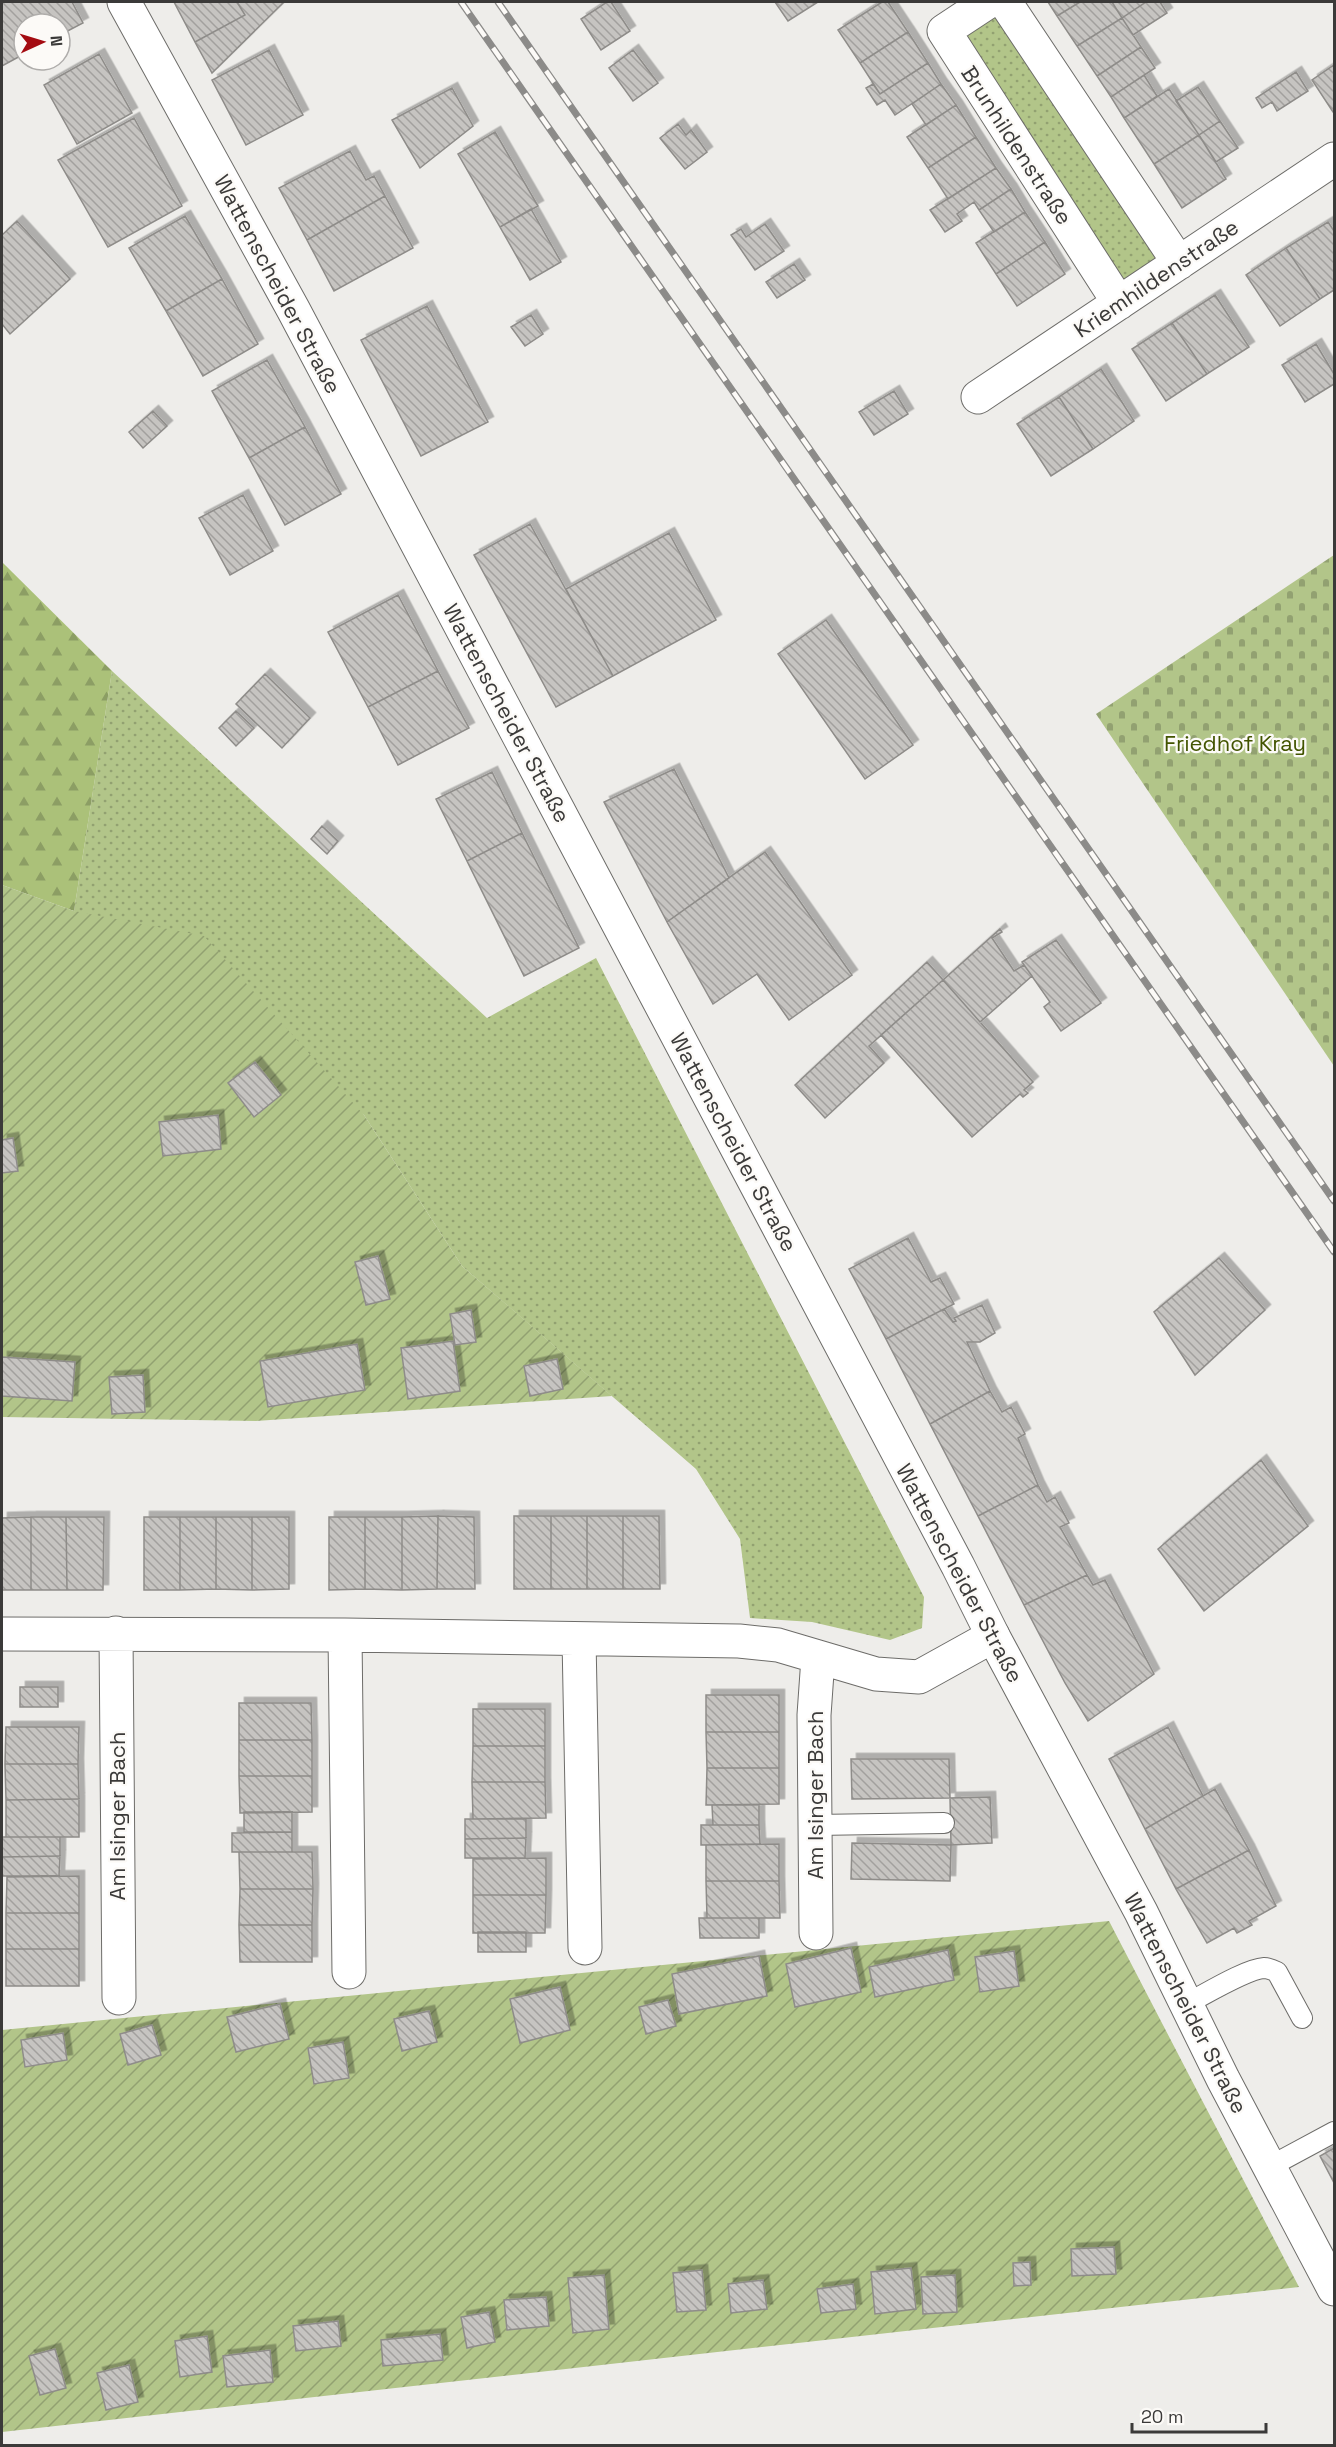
<svg xmlns="http://www.w3.org/2000/svg" width="1336" height="2447" viewBox="0 0 1336 2447" font-family="'Space Grotesk',sans-serif">
<defs>
<pattern id="grass-dots" width="8" height="8" patternUnits="userSpaceOnUse" patternTransform="scale(1.5)"><rect width="8" height="8" fill="#b2c589"/><path d="M2 2h.1M6 6h.1" fill="none" stroke="#92a171" stroke-width="1.8" stroke-linecap="round"/></pattern>
<pattern id="forest-firs" width="22" height="20" patternUnits="userSpaceOnUse" patternTransform="scale(1.5)"><rect width="22" height="20" fill="#abc179"/><path d="M5 1l3.5 6h-7zM16 11l3.5 6h-7z" fill="#8c9e64"/></pattern>
<pattern id="cemetery-stones" width="16" height="16" patternUnits="userSpaceOnUse" patternTransform="scale(1.5)"><rect width="16" height="16" fill="#b2c589"/><path d="M2 7V4a2 2 0 0 1 4 0v3zM10 15v-3a2 2 0 0 1 4 0v3z" fill="#92a171"/></pattern>
<pattern id="garden-furrows" width="10" height="10" patternUnits="userSpaceOnUse" patternTransform="scale(1.5)"><rect width="10" height="10" fill="#b2c589"/><path d="M-1 1l2-2M0 10L10 0M9 11l2-2" fill="none" stroke="#92a171"/></pattern>
<pattern id="building-back-hatch" width="6" height="6" patternUnits="userSpaceOnUse" patternTransform="scale(1.5)"><rect width="6" height="6" fill="#c6c4c1"/><path d="M-1 5l2 2M0 0l6 6M5-1l2 2" fill="none" stroke="#a2a09e"/></pattern>
<filter id="shadow"><feDropShadow dx="5.5" dy="-5.5" stdDeviation="0" flood-color="#0004"/></filter>
</defs>
<rect width="100%" height="100%" fill="#eeedea"/>
<!-- grass -->
<path fill="url(#grass-dots)" d="M997 2 1173 261 1119 298 951 33Z
M112 671 487 1018 596 958 924 1597 922 1628 890 1640 812 1622 750 1618 740 1539 696 1469 462 1266 364 1115 74 911Z"/>
<!-- forest -->
<path fill="url(#forest-firs)" d="M2 562 112 671 74 911 2 885Z"/>
<!-- cemetery -->
<path fill="url(#cemetery-stones)" d="M1334 555V1066L1096 714Z"/>
<!-- garden -->
<path fill="url(#garden-furrows)" d="M2 885 74 911 204 936 364 1115 462 1266 612 1396 256 1421 2 1417Z
M1109 1921 1299 2287 2 2432V2030Z"/>
<!-- building -->
<path fill="url(#building-back-hatch)" stroke="#8e8c89" stroke-width="1.5" filter="url(#shadow)" d="M2 2H72L83 23 60 35V24H24V54L2 66Z
M174 2H237L245 15 195 42Z
M237 2H284L212 73 195 42 245 15Z
M607 2H611L630 31 601 50 581 19Z
M775 2H818L788 21Z
M882 2H888L908 32 860 63 838 30Z
M1048 2H1080L1057 16Z
M1080 2H1112L1122 18 1077 46 1057 16Z
M1112 2H1146L1122 18Z
M1146 2H1160L1167 13 1133 35 1122 18Z
M1122 18 1141 47 1097 76 1077 46Z
M908 32 928 63 880 94 860 63Z
M1141 47 1155 68 1111 97 1097 76Z
M269 50 303 115 246 145 212 80Z
M633 50 658 83 633 101 609 68Z
M99 54 132 113 77 144 44 85Z
M928 63 941 84 895 115 885 100 877 105 866 88 873 84 880 94Z
M1334 65V112H1333L1312 80Z
M1296 72 1308 91 1277 111 1272 102 1262 108 1256 98Z
M1144 75 1157 96 1124 118 1111 97Z
M941 84 956 105 926 125 912 104Z
M1198 87 1220 121 1199 135 1176 101Z
M452 88 473 126 420 168 392 120Z
M1169 89 1199 135 1154 164 1124 118Z
M956 105 976 137 928 168 907 137Z
M134 118 182 206 108 247 58 160Z
M1220 121 1238 148 1216 162 1199 135Z
M678 124 686 135 691 130 707 152 685 169 660 138Z
M495 132 538 206 500 227 458 154Z
M1199 135 1226 179 1182 208 1154 164Z
M976 137 996 168 948 199 928 168Z
M350 151 366 180 374 176 385 196 307 240 279 188Z
M996 168 1011 189 979 210 974 202 957 214 962 221 945 232 930 210Z
M1011 189 1025 212 994 232 979 210Z
M385 196 413 248 334 291 307 240Z
M531 209 561 262 530 280 500 227Z
M1025 212 1045 242 996 274 976 243Z
M185 216 222 279 166 311 129 248Z
M17 221 70 279 10 334 2 324V235Z
M1328 222 1334 231V290L1320 299 1286 248Z
M765 224 784 251 755 270 731 235 741 229 746 237Z
M1045 242 1065 274 1017 306 996 274Z
M1286 248 1320 299 1280 326 1246 275Z
M794 264 805 280 777 298 766 282Z
M222 279 258 344 203 376 166 311Z
M1215 295 1249 347 1207 374 1172 323Z
M427 306 488 422 421 456 361 340Z
M531 315 543 334 525 346 511 327Z
M1172 323 1207 374 1166 401 1132 349Z
M1316 344 1334 374V384L1305 402 1282 365Z
M267 360 305 427 249 458 212 391Z
M1101 369 1134 421 1093 449 1059 397Z
M894 391 908 414 874 435 859 412Z
M1059 397 1093 449 1051 476 1017 424Z
M153 411 167 426 143 448 129 432Z
M305 427 341 494 285 525 249 458Z
M243 495 273 551 230 575 199 518Z
M530 524 613 676 556 707 474 555Z
M669 533 716 620 613 676 566 589Z
M398 595 438 671 368 707 328 632Z
M826 620 913 745 865 779 778 654Z
M438 671 469 728 398 765 368 707Z
M265 674 310 718 282 748 236 704Z
M236 711 254 728 236 746 219 728Z
M674 769 729 878 667 922 604 802Z
M492 772 522 833 467 861 436 799Z
M322 826 338 841 327 854 311 839Z
M522 833 579 948 524 976 467 861Z
M765 852 852 975 789 1020 757 974 713 1004 667 922Z
M1000 929 1002 932 992 938 1014 971 1024 965 1032 976 980 1022 943 980Z
M1056 940 1101 1003 1061 1031 1044 1007 1050 1002 1022 962Z
M927 962 943 980 869 1046 884 1063 825 1118 795 1085Z
M943 980 1033 1082 1024 1090 1028 1093 1023 1097 1020 1094 972 1137 881 1035Z
M255 1062 281 1095 254 1117 228 1083Z
M218 1115 221 1149 163 1156 159 1122Z
M13 1138 18 1171 2 1173V1140Z
M908 1238 931 1282 940 1278 954 1304 886 1339 849 1269Z
M378 1256 390 1299 366 1305 355 1262Z
M1219 1258 1265 1310 1195 1375 1154 1312Z
M982 1305 995 1333 980 1342H967L990 1391 930 1424 886 1339 944 1309 953 1322 956 1321 954 1318Z
M471 1310 476 1342 455 1345 450 1314Z
M453 1341 460 1391 408 1399 401 1348Z
M357 1344 365 1390 268 1407 260 1361Z
M2 1357 75 1362 72 1401 2 1396Z
M557 1359 563 1389 530 1396 524 1366Z
M143 1375 145 1412 112 1414 109 1377Z
M990 1391 1002 1412 1011 1407 1025 1434 1018 1438 1038 1485 978 1516 930 1424Z
M1261 1460 1308 1526 1204 1611 1158 1549Z
M1038 1485 1047 1502 1055 1497 1069 1523 1060 1527 1087 1575 1024 1605 978 1516Z
M438 1516 474 1517 475 1589H437Z
M438 1516 437 1589 402 1590V1517Z
M514 1516H551V1589H514Z
M551 1516H587V1589H551Z
M587 1516H623V1589H587Z
M623 1516H659L660 1589H623Z
M31 1517H66L67 1590H31Z
M31 1517V1590H2V1518Z
M66 1517H104L103 1590H67Z
M144 1517H180V1590H144Z
M180 1517H216V1589L180 1590Z
M216 1517H252V1590L216 1589Z
M252 1517H289V1589L252 1590Z
M329 1517H365V1589L329 1590Z
M365 1517H402V1590L365 1589Z
M1087 1575 1093 1585 1105 1580 1154 1674 1088 1721 1065 1683 1024 1605Z
M20 1687H58V1707H20Z
M706 1695H779V1732H706Z
M239 1703H311L312 1740H239Z
M473 1709H545V1746H473Z
M6 1727H79L78 1764H5Z
M1168 1727 1203 1796 1145 1829 1109 1759Z
M706 1732H779V1768H707Z
M239 1740H312V1776H239Z
M473 1746H545V1782H472Z
M851 1759H949L950 1798 852 1799Z
M5 1764H78L79 1799 6 1800Z
M707 1768H779V1804L706 1805Z
M239 1776H312V1812L240 1813Z
M472 1782H545L546 1818 473 1819Z
M1215 1789 1249 1850 1176 1889 1145 1829Z
M990 1797 992 1843 951 1845 950 1798Z
M79 1799V1837H6V1800Z
M712 1805H759V1825H713Z
M244 1812H292V1832H244Z
M465 1819H526V1838L465 1839Z
M701 1825H759L760 1844 701 1845Z
M292 1832V1852H232V1833Z
M2 1837H60V1856L2 1857Z
M526 1838 525 1858H465V1839Z
M852 1843 951 1845 950 1881 851 1879Z
M779 1844V1881H706V1845Z
M1249 1850 1276 1906 1249 1921 1252 1925 1237 1933 1234 1928 1207 1943 1176 1889Z
M239 1852H312L313 1889H240Z
M60 1856 59 1876H2V1857Z
M546 1858V1895H473V1859Z
M79 1876V1913H6L7 1877Z
M706 1881H779L780 1918H707Z
M240 1889H313L312 1925H239Z
M473 1895H546L545 1933H473Z
M6 1913H79V1949H6Z
M699 1918H759V1938H700Z
M239 1925H312V1962H240Z
M478 1932H526V1952H478Z
M851 1948 861 1992 795 2007 786 1964Z
M6 1949H79V1986H6Z
M948 1950 954 1980 875 1997 869 1967Z
M1014 1951 1019 1986 980 1992 975 1957Z
M759 1956 767 1996 679 2014 672 1974Z
M560 1987 570 2030 520 2043 510 1999Z
M668 2000 676 2026 646 2034 639 2007Z
M280 2004 289 2039 236 2052 227 2017Z
M429 2011 437 2042 402 2051 394 2019Z
M152 2025 161 2055 128 2065 120 2034Z
M63 2033 67 2060 25 2067 21 2040Z
M343 2042 349 2078 314 2084 308 2048Z
M1334 2148V2183L1320 2156Z
M1114 2247 1116 2274 1072 2276 1071 2249Z
M1030 2262 1031 2285 1014 2286 1013 2263Z
M911 2268 916 2309 875 2314 871 2272Z
M702 2270 706 2310 677 2312 673 2273Z
M604 2275 609 2329 573 2333 568 2278Z
M955 2275 957 2312 923 2314 921 2277Z
M763 2280 767 2309 731 2313 728 2284Z
M853 2284 856 2309 821 2313 817 2289Z
M546 2297 549 2326 507 2330 504 2300Z
M489 2312 495 2342 467 2348 461 2317Z
M338 2321 341 2346 296 2351 293 2326Z
M440 2334 443 2360 383 2366 381 2340Z
M207 2336 212 2372 180 2377 175 2341Z
M55 2349 66 2388 40 2395 29 2356Z
M270 2350 273 2382 227 2387 223 2356Z
M129 2365 138 2402 106 2410 97 2373Z"/>
<g fill="none" stroke-linecap="round" stroke-linejoin="round">
<!-- lane casing -->
<g stroke="#6d6c69" stroke-width="22">
<path id="lane" d="M815 1825 944 1823
M1186 2004C1204 1995 1246 1969 1264 1968 1269 1968 1273 1970 1277 1972L1302 2018
M1269 2167 1334 2132"/>
</g>
<!-- street casing -->
<g stroke="#6d6c69" stroke-width="35">
<path id="street" d="M988 2 944 31 1119 303
M1005 2 1179 263
M978 397 1334 159
M116 1633 119 1998
M2 1634 345 1635 739 1641 778 1645 876 1674 919 1677 993 1636
M345 1635 349 1972
M579 1639 585 1948
M816 1933 814 1715 818 1658"/>
</g>
<!-- secondary casing -->
<g stroke="#6d6c69" stroke-width="35">
<path id="secondary" d="M124 2 293 309 958 1566 993 1636 1141 1912 1223 2079 1334 2289"/>
</g>
<!-- lane -->
<use href="#lane" stroke="#fff" stroke-width="20"/>
<!-- street -->
<use href="#street" stroke="#fff" stroke-width="33"/>
<!-- secondary -->
<use href="#secondary" stroke="#fff" stroke-width="33"/>
<!-- rail casing -->
<g stroke="#8c8b89" stroke-width="7">
<path id="rail" d="M461 2 1334 1252
M498 2 1334 1201"/>
</g>
<!-- rail -->
<use href="#rail" stroke="#fcfaf7" stroke-width="4.5" stroke-dasharray="14" stroke-linecap="butt"/>
</g>
<g text-anchor="middle" stroke-width="4.5" stroke-linejoin="round" paint-order="stroke">
<!-- street labels -->
<g font-size="22" fill="#3b3a39" stroke="#fcfaf7">
<text transform="translate(1017 145) rotate(57)" y="8">Brunhildenstraße</text>
<text transform="translate(1156 278) rotate(-34)" y="8">Kriemhildenstraße</text>
<text transform="translate(278 284) rotate(62)" y="8">Wattenscheider Straße</text>
<text transform="translate(507 713) rotate(62)" y="8">Wattenscheider Straße</text>
<text transform="translate(734 1142) rotate(62)" y="8">Wattenscheider Straße</text>
<text transform="translate(960 1573) rotate(62)" y="8">Wattenscheider Straße</text>
<text transform="translate(815 1795) rotate(-90)" y="8">Am Isinger Bach</text>
<text transform="translate(117 1816) rotate(-90)" y="8">Am Isinger Bach</text>
<text transform="translate(1186 2003) rotate(63)" y="8">Wattenscheider Straße</text>
</g>
<!-- park labels -->
<g font-size="22" fill="#425400" stroke="#fcfaf7">
<text x="1235" y="751">Friedhof Kray</text>
</g>
</g>
<!-- border -->
<rect width="1336" height="2447" fill="none" stroke="#3b3a39" stroke-width="6"/>
<!-- north arrow -->
<g transform="translate(42 42) rotate(86)"><circle r="28" fill="#fcfaf7" stroke="#afadab" stroke-width="1.5"/>
<path d="M0-4.5L10 22L0 15L-10 22Z" fill="#a40b11"/>
<text y="-9" font-size="16" font-weight="bold" text-anchor="middle" fill="#3b3a39">N</text>
</g>
<!-- scale -->
<path d="M1132 2423v9h134v-9" fill="none" stroke="#3b3a39" stroke-width="3"/>
<text x="1141" y="2423" font-size="18" fill="#3b3a39" stroke="#fcfaf7" stroke-width="4.5" paint-order="stroke">20 m</text>
</svg>
